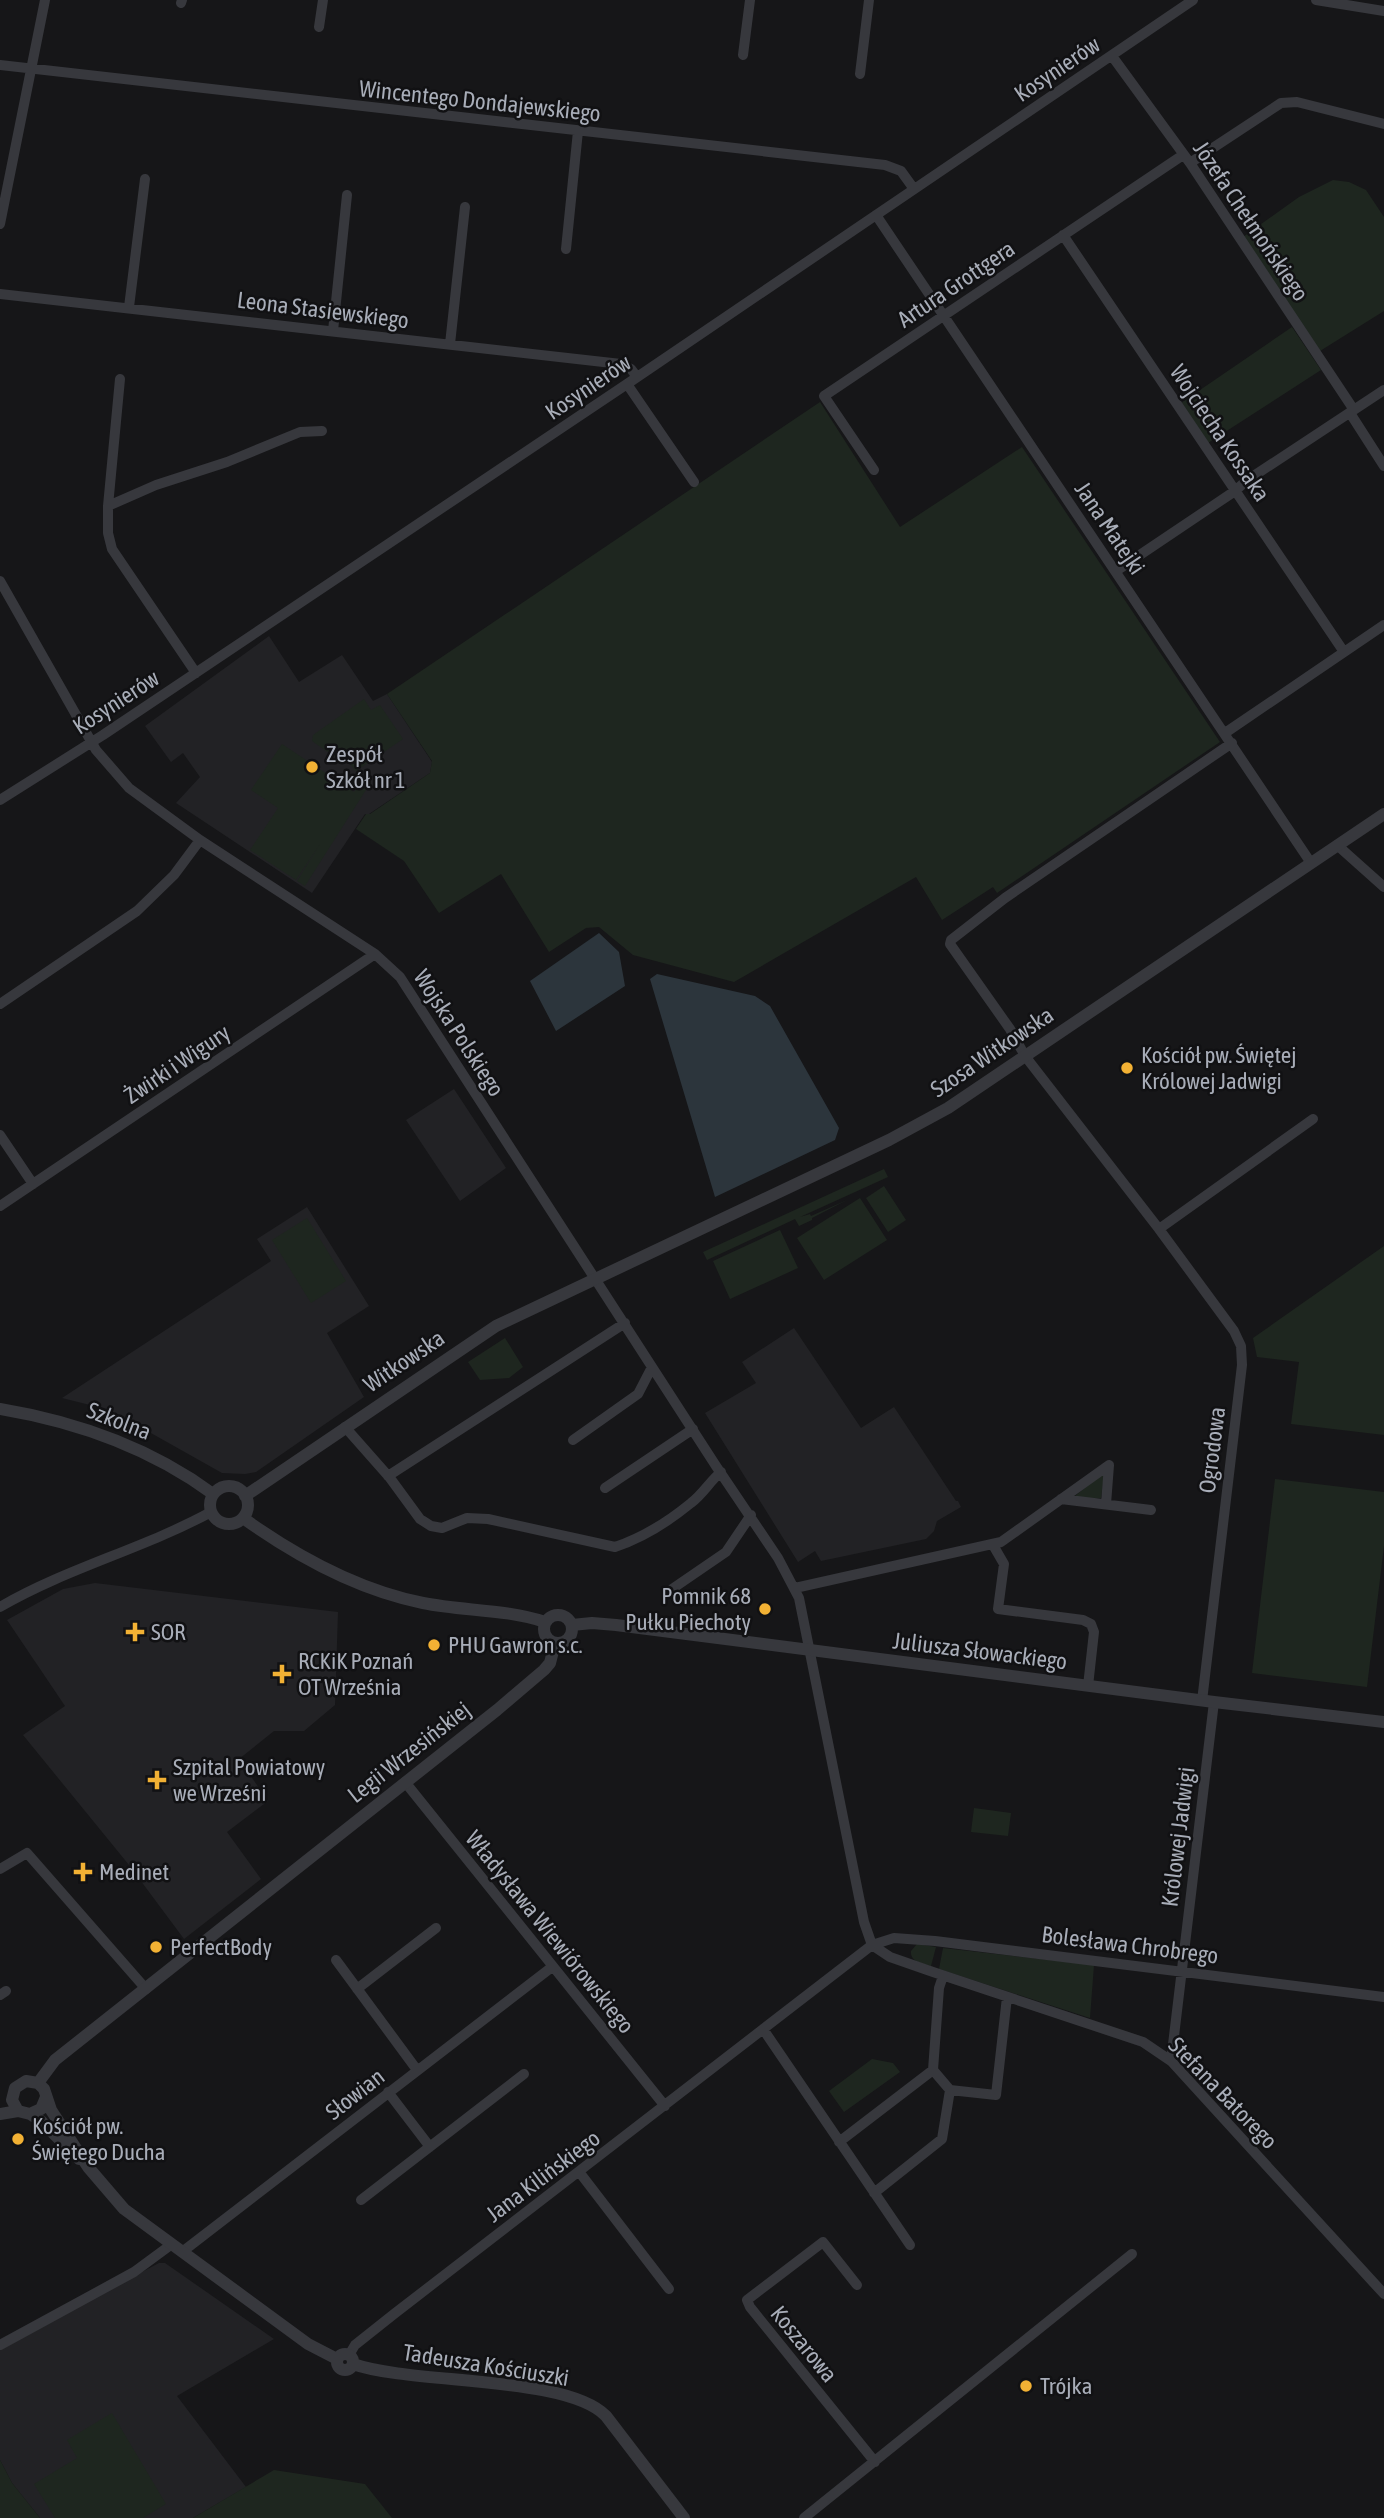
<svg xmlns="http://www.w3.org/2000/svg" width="1384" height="2518" viewBox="0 0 1384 2518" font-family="'Asap Condensed',sans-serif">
<rect width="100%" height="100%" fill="#161618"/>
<!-- built -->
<path fill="#222225" d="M269 636 299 682 342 655 373 701 387 694 432 762 430 773 369 814H365L312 893 176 803 200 777 183 753 171 762 145 726Z
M454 1089 506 1168 460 1201 406 1120Z
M307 1207 369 1306 327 1333 364 1397 256 1472 245 1474 222 1473 110 1410 62 1398 271 1261 257 1239Z
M794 1328 861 1428 894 1407 956 1501H958L961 1507 937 1521 934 1531 926 1539 821 1561 815 1551 798 1562 705 1413 756 1383 742 1362Z
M95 1583 338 1612 335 1705 304 1731H274L239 1759 268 1801 227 1832 261 1879 184 1939 129 1865 23 1735 65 1706 7 1620 63 1589Z
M159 2263H165L274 2339 177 2396 246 2487 193 2518H40L12 2483 0 2460V2347Z"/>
<!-- green -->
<path fill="#1e261f" d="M1333 180 1349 182 1366 190 1384 217V311L1320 351 1243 237 1299 197Z
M1292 327 1321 370 1208 443 1181 403Z
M820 402 900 527 1022 447 1220 742 997 893 993 887 942 920 916 877 734 982 633 955 599 927 586 928 549 952 501 874 439 913 404 861 356 829 366 814H370L430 773 432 761 387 694Z
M364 699 371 710 380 705 403 739 356 771 349 763 339 760 312 741 313 735Z
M282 744 354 792 364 778 371 782 305 886 297 881 320 844 296 880 250 850 278 808 251 790Z
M884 1169 888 1177 800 1217 810 1214 811 1216 847 1200 812 1218V1220L799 1226 795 1219 707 1260 703 1252Z
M884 1186 906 1220 888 1232 866 1198Z
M860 1198 887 1240 824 1280 797 1238Z
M307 1218 346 1281 311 1303 272 1240Z
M780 1230 798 1268 730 1299 713 1261Z
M1384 1246V1435L1291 1424 1299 1362 1257 1357 1253 1338Z
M505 1338 523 1367 509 1378 480 1380 468 1362Z
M1102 1474 1104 1475 1101 1498 1087 1499 1075 1496Z
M1275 1479 1384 1492V1546L1367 1687 1252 1673Z
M974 1808 1011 1813 1008 1836 971 1832Z
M917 1944 936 1947 931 1966C922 1963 910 1962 911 1951Z
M943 1948 1094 1965 1090 2018 939 1969Z
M872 2059 893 2063 900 2072 844 2112 829 2091Z
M112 2413 166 2504 143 2518H55L34 2484 77 2458 67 2440Z
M0 2460 12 2483 40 2518H0Z
M274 2470 365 2484 392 2518H193Z"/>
<!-- water -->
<path fill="#2c353c" d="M599 933 619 952 625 986 556 1031 530 981Z
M657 974 755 996 770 1006 839 1128 835 1140 715 1197 650 979Z"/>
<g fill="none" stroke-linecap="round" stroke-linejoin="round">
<!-- minor -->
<path stroke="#37383d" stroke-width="10" d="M1316 0 1384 11
M181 3 182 0
M319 27 323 0
M743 55 750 0
M1112 56 1190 163 1354 410
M0 65 885 165 901 171 914 189
M860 74 869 0
M1190 163 1281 103 1297 102 1384 124
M876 215 1311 863
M0 224 45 0
M1063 235 1344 652
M566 249 578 131
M0 294 621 364 631 369 637 377
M129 307 145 179
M333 331 347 195
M450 344 465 207
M120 379 108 506V533L112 549 196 673
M627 384 694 482
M1350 413 1384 466
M874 470 824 396 1183 155
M108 506 156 485 227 462 300 432 322 431
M1116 571 1235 491 1246 481 1384 390
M0 581 96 750 129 788 200 840 375 954 400 977 716 1466 778 1558 799 1598 864 1922 872 1945
M1225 733 1384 625
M0 800 103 735 627 384 1193 0
M1337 845 1384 887
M0 1004 137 911 174 875 200 840
M0 1135 33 1184
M0 1206 375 954
M1159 1229 1313 1119
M345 1427 390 1478 420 1519 431 1526 442 1528 467 1518 488 1519 615 1547C642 1538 669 1521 691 1503 703 1494 710 1481 721 1472
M573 1440 638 1394 652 1367
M388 1476 625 1323
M605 1488 693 1429
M1061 1499 1151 1510
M993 1545 1004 1564 998 1609 1083 1620 1091 1624 1094 1632 1088 1686
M795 1588 1001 1542 1109 1465 1106 1504
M672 1589 726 1552 751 1515
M0 1607C67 1568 143 1549 211 1512
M1202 1701 1242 1365 1241 1346 1234 1331 1159 1229 1025 1056 1010 1029 950 944 951 940 1005 898 1232 743
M405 1782 665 2106
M0 1869 27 1853 146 1989
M872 1945 890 1957 933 1972 1143 2042 1171 2061 1384 2294
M336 1960 417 2070
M943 1976 939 1988 933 2070 950 2090 996 2095 1007 1997
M357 1989 436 1928
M0 1995 6 1991
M763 2029 910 2245
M1171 2061 1214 1702
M388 2092 430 2147
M839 2142 933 2070
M580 2173 669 2289
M874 2193 942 2139 950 2090
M361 2200 524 2074
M182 2252 552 1967
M857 2285 823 2242 747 2300 750 2307 875 2462
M0 2345 134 2272 172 2244
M349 2355 355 2345 394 2314 872 1945 894 1938 935 1941 1384 1997
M804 2518 1132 2254"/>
<!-- tertiary -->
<path stroke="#37383d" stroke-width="12" d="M0 1409C78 1422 149 1447 213 1494
M210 1505a19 19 0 1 1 38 0a19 19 0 1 1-38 0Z
M245 1496 496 1326 889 1140 948 1108 1384 814
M243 1518C296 1556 358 1590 423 1603 463 1611 506 1609 545 1622
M544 1629a14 14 0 1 1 28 0a14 14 0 1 1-28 0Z
M572 1625 592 1623 616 1625 1214 1702 1384 1722
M38 2083 55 2060 497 1710 544 1670 550 1663 555 1643
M46 2097 41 2109 30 2114 18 2111 12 2100 15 2088 26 2081 38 2083 44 2089 51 2110 88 2167 124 2209 308 2344 337 2359
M0 2114 18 2111
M30 2114 41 2121 79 2159
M337 2362a8 8 0 1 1 16 0a8 8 0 1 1-16 0Z
M353 2364C413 2385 566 2375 606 2416L684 2518"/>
</g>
<!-- markers -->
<g fill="#f2b134" stroke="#111113" stroke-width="2.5">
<circle cx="312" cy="767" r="7"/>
<circle cx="1127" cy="1068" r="7"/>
<circle cx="765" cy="1609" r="7"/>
<path d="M131.5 1621.5h7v7h7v7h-7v7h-7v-7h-7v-7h7z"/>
<circle cx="434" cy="1645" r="7"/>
<path d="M278.5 1663.5h7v7h7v7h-7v7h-7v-7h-7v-7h7z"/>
<path d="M153.5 1769.5h7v7h7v7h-7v7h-7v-7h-7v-7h7z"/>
<path d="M79.5 1861.5h7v7h7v7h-7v7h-7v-7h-7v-7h7z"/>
<circle cx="156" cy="1947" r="7"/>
<circle cx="18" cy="2139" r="7"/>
<circle cx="1026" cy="2386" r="7"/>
</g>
<g text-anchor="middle" stroke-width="5" stroke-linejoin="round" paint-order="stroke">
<!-- street labels -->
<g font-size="23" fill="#a8adb8" stroke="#111113">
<text transform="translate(1057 69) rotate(-34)" y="8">Kosynierów</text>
<text transform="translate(480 101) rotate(6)" y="8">Wincentego Dondajewskiego</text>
<text transform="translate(1251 221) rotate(56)" y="8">Józefa Chełmońskiego</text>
<text transform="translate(956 284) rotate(-34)" y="8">Artura Grottgera</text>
<text transform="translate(323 310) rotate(7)" y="8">Leona Stasiewskiego</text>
<text transform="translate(588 387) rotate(-34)" y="8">Kosynierów</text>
<text transform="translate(1220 433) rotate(56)" y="8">Wojciecha Kossaka</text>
<text transform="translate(1110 528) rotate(56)" y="8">Jana Matejki</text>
<text transform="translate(116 702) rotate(-33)" y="8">Kosynierów</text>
<text transform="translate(459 1033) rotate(57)" y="8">Wojska Polskiego</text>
<text transform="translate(992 1052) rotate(-34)" y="8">Szosa Witkowska</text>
<text transform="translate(177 1064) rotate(-34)" y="8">Żwirki i Wigury</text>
<text transform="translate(404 1361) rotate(-34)" y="8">Witkowska</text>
<text transform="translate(119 1421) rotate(21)" y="8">Szkolna</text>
<text transform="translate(1212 1450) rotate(-83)" y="8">Ogrodowa</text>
<text transform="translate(980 1651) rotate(7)" y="8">Juliusza Słowackiego</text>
<text transform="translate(409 1752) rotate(-38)" y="8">Legii Wrzesińskiej</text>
<text transform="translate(1178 1837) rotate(-83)" y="8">Królowej Jadwigi</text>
<text transform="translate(550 1932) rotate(51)" y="8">Władysława Wiewiórowskiego</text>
<text transform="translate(1130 1945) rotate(7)" y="8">Bolesława Chrobrego</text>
<text transform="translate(1223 2093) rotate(46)" y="8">Stefana Batorego</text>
<text transform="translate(355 2094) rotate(-38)" y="8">Słowian</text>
<text transform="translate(543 2176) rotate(-37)" y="8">Jana Kilińskiego</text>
<text transform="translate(804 2344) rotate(51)" y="8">Koszarowa</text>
<text transform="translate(486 2365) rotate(9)" y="8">Tadeusza Kościuszki</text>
</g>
<!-- poi labels -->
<g font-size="23" fill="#a8adb8" stroke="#111113" text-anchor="start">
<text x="326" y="762">Zespół<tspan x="326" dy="26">Szkół nr 1</tspan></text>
<text x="1141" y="1063">Kościół pw. Świętej<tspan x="1141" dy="26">Królowej Jadwigi</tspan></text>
<text x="751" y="1604" text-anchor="end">Pomnik 68<tspan x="751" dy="26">Pułku Piechoty</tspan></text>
<text x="151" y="1640">SOR</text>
<text x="448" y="1653">PHU Gawron s.c.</text>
<text x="298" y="1669">RCKiK Poznań<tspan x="298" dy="26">OT Września</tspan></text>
<text x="173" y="1775">Szpital Powiatowy<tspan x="173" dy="26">we Wrześni</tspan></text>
<text x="99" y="1880">Medinet</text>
<text x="170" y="1955">PerfectBody</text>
<text x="32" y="2134">Kościół pw.<tspan x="32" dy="26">Świętego Ducha</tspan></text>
<text x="1040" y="2394">Trójka</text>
</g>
</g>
</svg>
